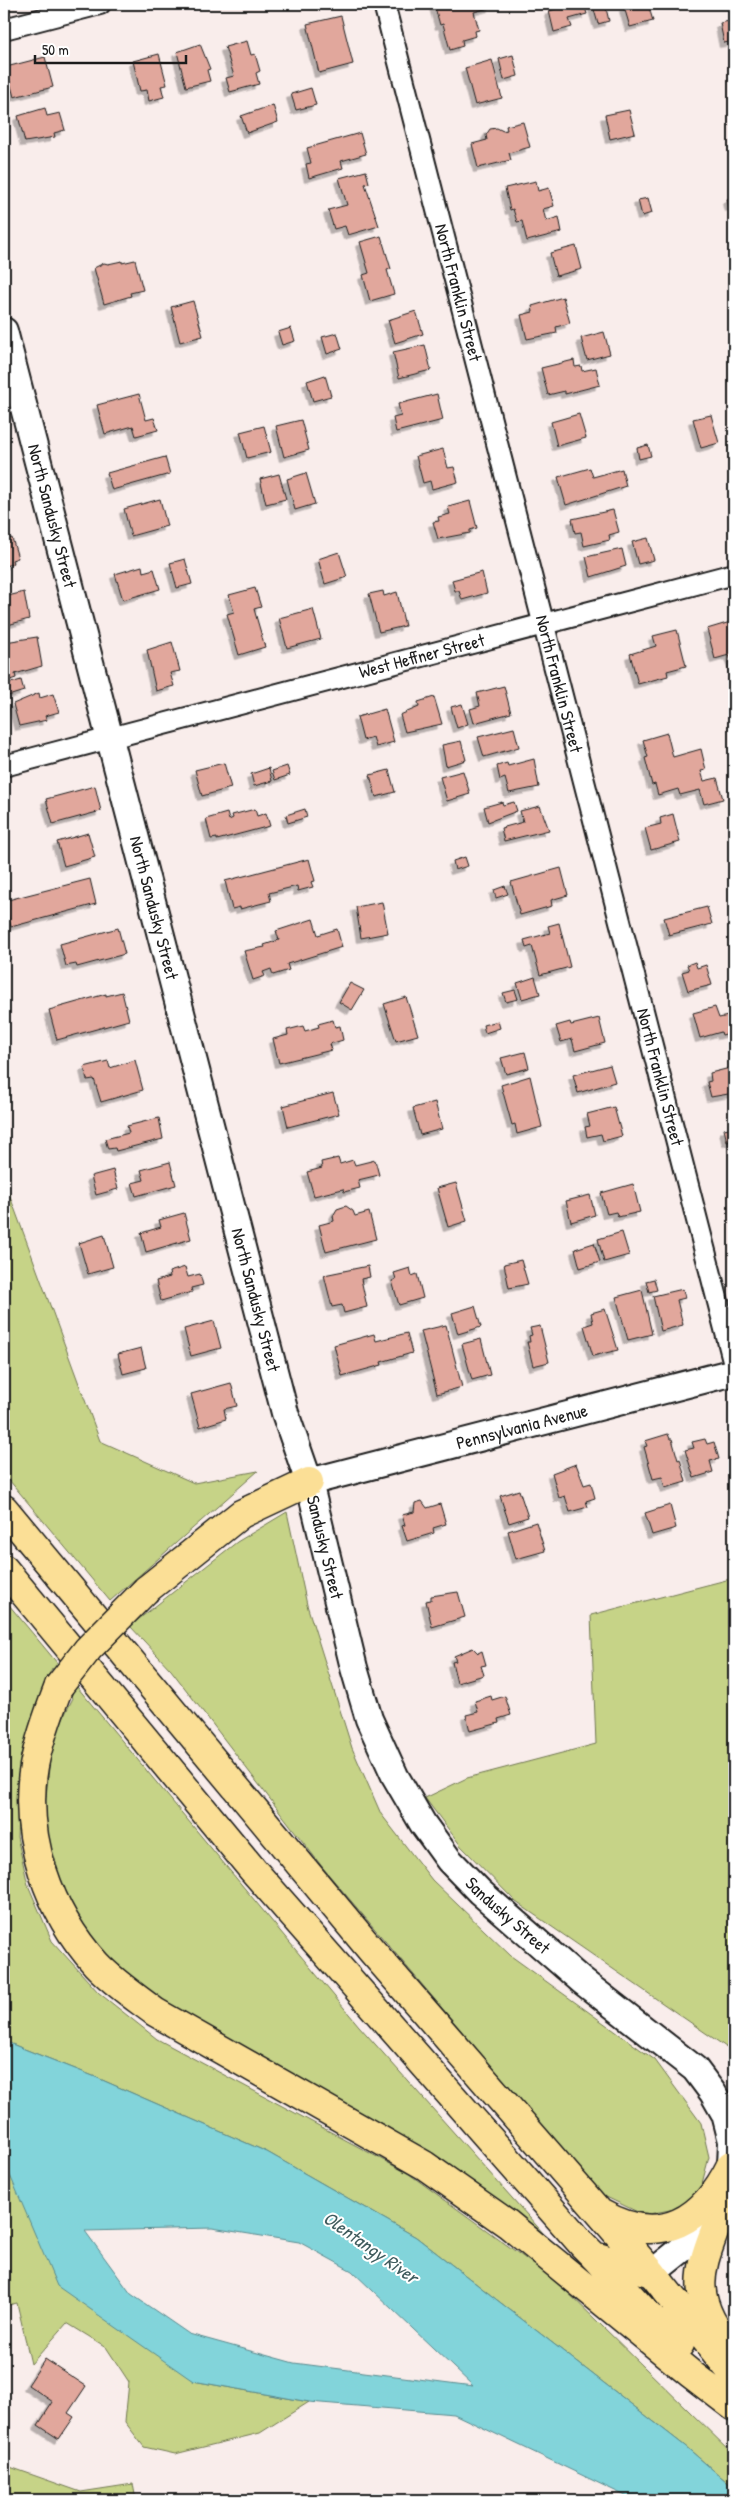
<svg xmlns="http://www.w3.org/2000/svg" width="738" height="2504" viewBox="0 0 738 2504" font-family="'Patrick Hand',sans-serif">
<defs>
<filter id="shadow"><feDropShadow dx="-4.5" dy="4.5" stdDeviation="0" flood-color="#0004"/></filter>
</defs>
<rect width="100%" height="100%" fill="#f9edeb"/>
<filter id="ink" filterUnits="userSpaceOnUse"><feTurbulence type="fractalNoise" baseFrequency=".02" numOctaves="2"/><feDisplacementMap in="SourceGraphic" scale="10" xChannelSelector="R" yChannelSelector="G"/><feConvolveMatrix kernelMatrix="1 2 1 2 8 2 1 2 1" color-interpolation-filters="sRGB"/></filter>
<g filter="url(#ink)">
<!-- green -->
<path fill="#c6d387" stroke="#717852" d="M4 1180 100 1441 194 1483 258 1471 110 1601 4 1474Z
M287 1512 307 1605 352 1748 381 1814 432 1880 511 1956 655 2060 701 2123 709 2157 700 2191 680 2208 644 2215 600 2194 323 1868 171 1670 130 1626 237 1542Z
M734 1578V2045L726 2047 516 1902 461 1846 425 1798 467 1778 596 1744 591 1615Z
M4 1599 359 2026 544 2234 478 2186 388 2127 161 2004 123 1973 79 1926 55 1867 44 1816 52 1740 73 1698 52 1668 38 1701 21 1754 17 1837 28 1885 52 1941 99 1993 157 2039 409 2174 555 2280 734 2455V2488L685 2446 416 2237 267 2152 93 2076 9 2043 4 2038Z
M4 2167 193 2381 309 2402 260 2433 175 2454 144 2447 125 2422 129 2382 106 2347 67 2323 31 2364 17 2303 4 2306Z
M4 2457 10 2467 81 2492 133 2484 136 2500H4Z"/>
<!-- water -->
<path fill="#82d4da" stroke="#598a8e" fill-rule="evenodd" d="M4 2038 9 2043 93 2076 267 2152 416 2237 685 2446 734 2488V2500H634L454 2414 309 2402 193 2381 57 2286 9 2173 4 2167ZM212 2228 299 2242 352 2271 473 2386 294 2363 189 2334 131 2294 85 2231Z"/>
<!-- building -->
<path fill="#e1a79c" stroke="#1c1c1c" filter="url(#shadow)" d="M434 4H491L492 7 474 12 479 30 475 31 476 36 462 40 463 46 450 50 443 24 440 25Z
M557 4H584L587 14 569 19 572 27 554 32 549 11 559 8Z
M605 4 609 21 598 24 593 6Z
M634 4H648L653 21 630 27 624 7Z
M341 16 353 64 319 73 307 24Z
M734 20V41L724 43 720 23Z
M247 41 251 55 255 54 260 71 256 73 259 84 230 92 226 78 234 76 225 47Z
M200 44 210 69 207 70 210 81 186 87 177 52Z
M159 54 167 85 161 86 164 97 149 101 147 90 140 91 133 61Z
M513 55 518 76 504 80 499 59Z
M45 57 53 87 14 97 6 67Z
M492 60 502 98 475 105 465 68Z
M311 88 316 105 296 110 291 94Z
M273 105 278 122 247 133 241 116Z
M45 108 47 116 60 113 65 130 54 133 55 137 25 142 18 116Z
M629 110 635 133 610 139 605 115Z
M523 122 530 147 509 153 511 160 478 168 472 144 487 140 486 135 490 129 497 128 503 131 507 130 506 126Z
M360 133 366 154 341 161 343 168 309 178 306 164 311 163 307 148Z
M366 171 369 183 365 184 379 226 348 235 345 226 334 229 328 210 347 205 339 178Z
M536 181 538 191 549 188 554 206 543 209 546 221 559 217 562 232 527 241 522 221 517 222 513 209 510 210 505 188Z
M734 197V206L729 207 727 199Z
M648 198 652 213 642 216 638 200Z
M381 236 391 269 387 270 394 294 370 301 363 275 369 273 360 242Z
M576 246 582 269 556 276 550 253Z
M135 260 143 290 130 293 131 296 104 304 94 268 104 263 108 264 122 261V263Z
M563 297 570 323 556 327 557 333 527 339 521 315 533 312 532 306Z
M193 301 203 336 180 342 171 307Z
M416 311 423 334 395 343 388 320Z
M291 328 295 341 282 345 278 332Z
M604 332 610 354 587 360 581 338Z
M337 333 342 349 327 354 322 337Z
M425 345 431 370 399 378 393 352Z
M574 360 575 367 581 366 582 371 596 368 600 385 565 394V391L548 395 541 368Z
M325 375 331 396 313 401 307 381Z
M139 394 146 420 154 418 158 430 136 436 133 426 105 434 97 405Z
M437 394 443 420 396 432 393 418 401 416 398 404Z
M579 414 586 438 557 446 551 422Z
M711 415 719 443 701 448 693 419Z
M301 420 309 450 284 457 276 426Z
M264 426 271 452 247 458 240 432Z
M648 445 651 456 639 459 637 448Z
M443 449 448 468 454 467 458 482 432 489 430 481 423 483 416 456Z
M165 457 170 474 112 490 107 473Z
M590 468 593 477 622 469 626 486 566 505 558 477Z
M306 473 315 504 295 510 287 479Z
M279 474 286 499 266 504 260 479Z
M160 499 167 526 131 536 124 509Z
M470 501 477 528 470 530V533L438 539 433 522 439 521 438 517 450 514 448 507Z
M613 510 619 532 609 535 610 540 584 546 581 532 575 533 572 519Z
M4 537 6 540 12 538 18 558 12 560 13 564 4 566Z
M648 538 654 560 638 564 632 542Z
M622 549 626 566 591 577 586 557Z
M339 552 347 577 325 584 318 559Z
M185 559 192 584 177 588 170 563Z
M142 566 143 572 154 569 160 589 123 600 115 574Z
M482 572 487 593 462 600 459 591H455L452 580Z
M255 588 261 607 254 609 265 647 239 655 227 614 234 612 229 595Z
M383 591 384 596 397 592 405 626 379 632 369 594Z
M24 592 29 619 4 626V597Z
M313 609 321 639 287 648 279 618Z
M727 623H734V664H732L729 655 715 659 707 629Z
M677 630 686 666 667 671 668 676 638 684 630 654 656 646 653 636Z
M37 637 42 666 15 674 16 678 4 682 5 642Z
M172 642 180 671 170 673 174 686 156 691 147 650Z
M21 680 24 691 5 697 4 685Z
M504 686 511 713 474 723 470 709 480 706 477 693Z
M39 693 40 698 53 694 59 712 45 716 47 720 19 726 13 704Z
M434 697 442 724 405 732 400 715 419 707 418 702Z
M462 704 468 724 457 728 451 707Z
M385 709 394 742 376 747 373 737 363 740 357 717Z
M514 728 519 747 484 757 478 737Z
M667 733 673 757 701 749 706 770 701 771 704 781 717 778 723 799 704 804 700 790 680 795 678 789 658 795 655 784 652 785 645 758 648 757 643 740Z
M461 741 466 760 446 766 442 745Z
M534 759 539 787 509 793 505 778 500 780 497 766 507 763 508 766Z
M224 763 231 788 202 796 195 770Z
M287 766 290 775 275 780 272 771Z
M269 768 272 781 254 786 251 774Z
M389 770 395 792 376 797 370 775Z
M463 771 470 794 447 801 440 777Z
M95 786 101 811 53 824 46 799Z
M502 802 503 805 514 802 517 811 488 822 484 807Z
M540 806 549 830 504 841 501 828 523 822 520 811Z
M255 809 257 816 266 813 270 826 217 840V838L211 839 206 819 227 813 229 820 233 818 232 815Z
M305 809 307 817 288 823 286 815Z
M673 814 680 842 651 850 645 828 661 824 660 818Z
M88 833 95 857 64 866 57 842Z
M465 857 468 866 455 870 453 861Z
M309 859 315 881 311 882 313 887 298 891 297 886 269 893 271 901 240 909V907L232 909 225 881Z
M561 868 568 895 551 900 552 906 520 915 511 882Z
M90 879 96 904 11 927 4 901Z
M505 886 508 894 496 898 494 890Z
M382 902 388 933 361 938 356 907Z
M707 907 712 924 669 935 664 918Z
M313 919 318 935 337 929 342 947 287 964 289 970 273 975 271 969 263 972 265 976 253 980 244 951 265 947 264 945 279 940 276 931Z
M559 923 570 967 540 975 532 946 526 948 524 940 550 933 548 926Z
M118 928 125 954 77 967 76 964 66 966 60 944Z
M695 962 697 968 706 965 712 985 688 991 682 972 689 970 687 965Z
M535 977 540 994 522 999 517 983Z
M350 983 364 990 352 1010 339 1002Z
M515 990 518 999 506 1002 503 993Z
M122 992 129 1020 57 1040 49 1010 106 994V996Z
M406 997 418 1035 396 1041 384 1004Z
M715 1007 719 1018 728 1016 733 1032 722 1035 721 1032 700 1038 693 1013Z
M599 1018 605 1043 575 1051 572 1039 561 1042 556 1026 570 1022 571 1025Z
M333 1020 335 1027 340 1026 343 1040 330 1044 332 1050 279 1063 273 1039 288 1035 287 1030 303 1026 305 1031 319 1027 318 1024Z
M498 1021 500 1028 485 1033 483 1025Z
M525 1052 529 1068 506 1074 501 1058Z
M135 1060 143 1090 101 1102 94 1079 87 1080 84 1067 108 1061 110 1068Z
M610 1065 615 1082 578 1093 573 1075Z
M734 1067V1093L711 1097 707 1082 711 1081 710 1073Z
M530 1076 542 1127 517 1134 515 1124 512 1125 501 1085Z
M333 1093 339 1114 288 1127 283 1106Z
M435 1102 442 1129 420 1135 413 1108Z
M614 1107 622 1136 603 1141 601 1134 587 1137 585 1127 590 1126 587 1114Z
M159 1118 163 1139 116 1151 115 1148 108 1149 105 1139 129 1133 127 1126Z
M734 1127V1150L732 1141 727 1142 724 1129Z
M338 1158 340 1164 353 1160 355 1165 375 1160 379 1175 358 1180 360 1188 344 1192 343 1189 314 1196 307 1172 322 1168 321 1162Z
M170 1162 176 1185 136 1196 132 1183 144 1180 141 1170Z
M113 1170 118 1189 96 1195 91 1176Z
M456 1183 467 1221 448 1227 437 1188Z
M633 1184 640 1212 618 1217 616 1212 607 1214 601 1193Z
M590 1195 595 1215 571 1222 566 1201Z
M346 1206 353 1211 355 1216 369 1212 376 1239 326 1252 319 1225 334 1221 333 1216 337 1209Z
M184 1213 191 1239 146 1252 141 1233 161 1227 159 1220Z
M622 1232 629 1255 604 1262 598 1239Z
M104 1235 113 1267 88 1274 79 1243Z
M594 1243 600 1262 580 1268 575 1249Z
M521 1260 528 1284 509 1288 504 1264Z
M368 1266 370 1277 361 1279 367 1307 344 1313 342 1305 332 1307 324 1275Z
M185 1267 188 1277 200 1274 203 1285 191 1288 192 1292 161 1301 156 1281 170 1277 169 1272Z
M410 1268 412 1276 417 1274 423 1298 399 1305 392 1281 396 1279 394 1273Z
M654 1279 657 1290 649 1292 646 1281Z
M683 1289 685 1298 677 1300 683 1325 661 1331 653 1296Z
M642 1290 652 1334 628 1340 616 1297Z
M475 1306 481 1327 458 1334 452 1313Z
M605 1309 618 1350 593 1356 584 1326 593 1323 591 1313Z
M214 1321 221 1348 191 1356 184 1329Z
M446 1325 462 1387 437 1394 421 1331Z
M540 1326 549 1362 533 1366 527 1342H530L529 1336 532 1335 530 1328Z
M407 1333 412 1353 381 1362 382 1365 342 1376 334 1345 374 1334 376 1341Z
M481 1339 490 1375 472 1380 462 1344Z
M141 1348 146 1368 123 1374 118 1354Z
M231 1383 237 1406 224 1409 226 1419 200 1427 191 1394Z
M668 1434 670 1439H672L678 1460 680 1459 686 1482 665 1488 662 1477 653 1479 644 1447 647 1446 645 1441Z
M705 1439 707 1444 714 1442 719 1459 710 1461 713 1472 694 1478 685 1450 694 1448 692 1442Z
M576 1464 584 1485 591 1483 595 1498 586 1501 588 1507 570 1512 565 1496 559 1498 552 1473Z
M519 1490 528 1517 509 1523 500 1496Z
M422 1501 427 1508 440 1504 446 1524 433 1528 434 1533 407 1541 402 1526 405 1525 402 1515 414 1512 415 1503Z
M670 1505 676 1528 652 1535 645 1513Z
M536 1522 545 1551 516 1559 508 1531Z
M458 1592 465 1617 432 1627 426 1601 431 1600V1596Z
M473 1648 478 1653 482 1651 486 1665 481 1666 484 1675 457 1683 452 1662 456 1661 454 1656Z
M491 1696 492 1700 505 1696 511 1715 498 1719 499 1723 470 1731 466 1715 478 1712 475 1701Z
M45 2359 86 2386 68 2413 74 2417 59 2439 38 2425 53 2402 28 2385Z"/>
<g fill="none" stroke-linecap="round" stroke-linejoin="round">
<!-- minor casing -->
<g stroke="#1c1c1c" stroke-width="24">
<g id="minor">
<path id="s1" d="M384 4 734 1364"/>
<path d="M4 29 100 4"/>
<path id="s2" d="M4 766 734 574"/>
</g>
</g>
<!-- tertiary casing -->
<g stroke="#1c1c1c" stroke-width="30">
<g id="tertiary">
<path id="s3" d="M4 331 285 1413 309 1482 354 1668 369 1719 395 1776 423 1824 449 1860 480 1892 582 1981 695 2069 713 2093 725 2114 732 2141 731 2165 710 2218 702 2233 652 2273"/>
<path id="s4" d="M309 1482 734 1372"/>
</g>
</g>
<!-- trunk casing -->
<g stroke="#1c1c1c" stroke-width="31">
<path id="trunk" d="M146 1590 241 1514 309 1482
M59 1686C49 1712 39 1739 34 1766 22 1837 49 1912 96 1964 113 1982 135 1997 155 2012L424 2165 508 2224 691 2374 734 2407
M731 2165C726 2245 665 2275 734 2352
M594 2256 642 2309 680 2344
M652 2273 734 2375"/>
</g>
<!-- motorway casing -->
<g stroke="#1c1c1c" stroke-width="31">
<path id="motorway" d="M4 1509 372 1951 652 2273
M4 1569 253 1870 582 2244 594 2256 652 2273
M602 2214C661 2248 704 2220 731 2165"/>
</g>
<!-- minor -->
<use href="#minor" stroke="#fff" stroke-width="20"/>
<!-- tertiary -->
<use href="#tertiary" stroke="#fff" stroke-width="26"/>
<!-- trunk -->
<use href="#trunk" stroke="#fbdf96" stroke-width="28"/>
<!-- motorway -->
<use href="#motorway" stroke="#fbdf96" stroke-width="28"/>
<!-- trunk-bridge casing -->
<g stroke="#1c1c1c" stroke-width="31" stroke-linecap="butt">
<path id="trunk-bridge" d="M59 1686 88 1649 146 1590"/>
</g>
<!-- trunk-bridge -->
<use href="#trunk-bridge" stroke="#fbdf96" stroke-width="28"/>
</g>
</g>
<g text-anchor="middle" stroke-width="4" stroke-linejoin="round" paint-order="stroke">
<!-- street labels -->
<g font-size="18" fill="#1c1c1c" stroke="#fff">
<text dy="6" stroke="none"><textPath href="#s1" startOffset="298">North Franklin Street</textPath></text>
<text dy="6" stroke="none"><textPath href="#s3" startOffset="191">North Sandusky Street</textPath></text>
<text dy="6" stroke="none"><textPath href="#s2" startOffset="432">West Heffner Street</textPath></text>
<text dy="6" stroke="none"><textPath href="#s1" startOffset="702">North Franklin Street</textPath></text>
<text dy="6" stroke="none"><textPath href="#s3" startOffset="596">North Sandusky Street</textPath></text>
<text dy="6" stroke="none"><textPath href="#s1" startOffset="1108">North Franklin Street</textPath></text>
<text dy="6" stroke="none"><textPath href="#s3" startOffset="1001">North Sandusky Street</textPath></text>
<text dy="6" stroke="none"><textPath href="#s4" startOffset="220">Pennsylvania Avenue</textPath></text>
<text dy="6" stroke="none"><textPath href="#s3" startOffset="1258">Sandusky Street</textPath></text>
<text dy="6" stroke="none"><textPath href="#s3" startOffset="1679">Sandusky Street</textPath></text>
</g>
<!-- water labels -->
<g font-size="19" font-style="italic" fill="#405c5e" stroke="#fff">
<text transform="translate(371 2247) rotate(35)" y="7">Olentangy River</text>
</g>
</g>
<!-- margin -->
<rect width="738" height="2504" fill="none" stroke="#fff" stroke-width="20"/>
<rect x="10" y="10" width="718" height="2484" fill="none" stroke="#1c1c1c" stroke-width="2" filter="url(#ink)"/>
<!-- scale -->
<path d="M35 55v8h151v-8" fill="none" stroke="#1c1c1c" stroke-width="2.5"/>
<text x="42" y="55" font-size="15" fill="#1c1c1c" stroke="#ffffff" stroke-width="4" paint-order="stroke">50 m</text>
</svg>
